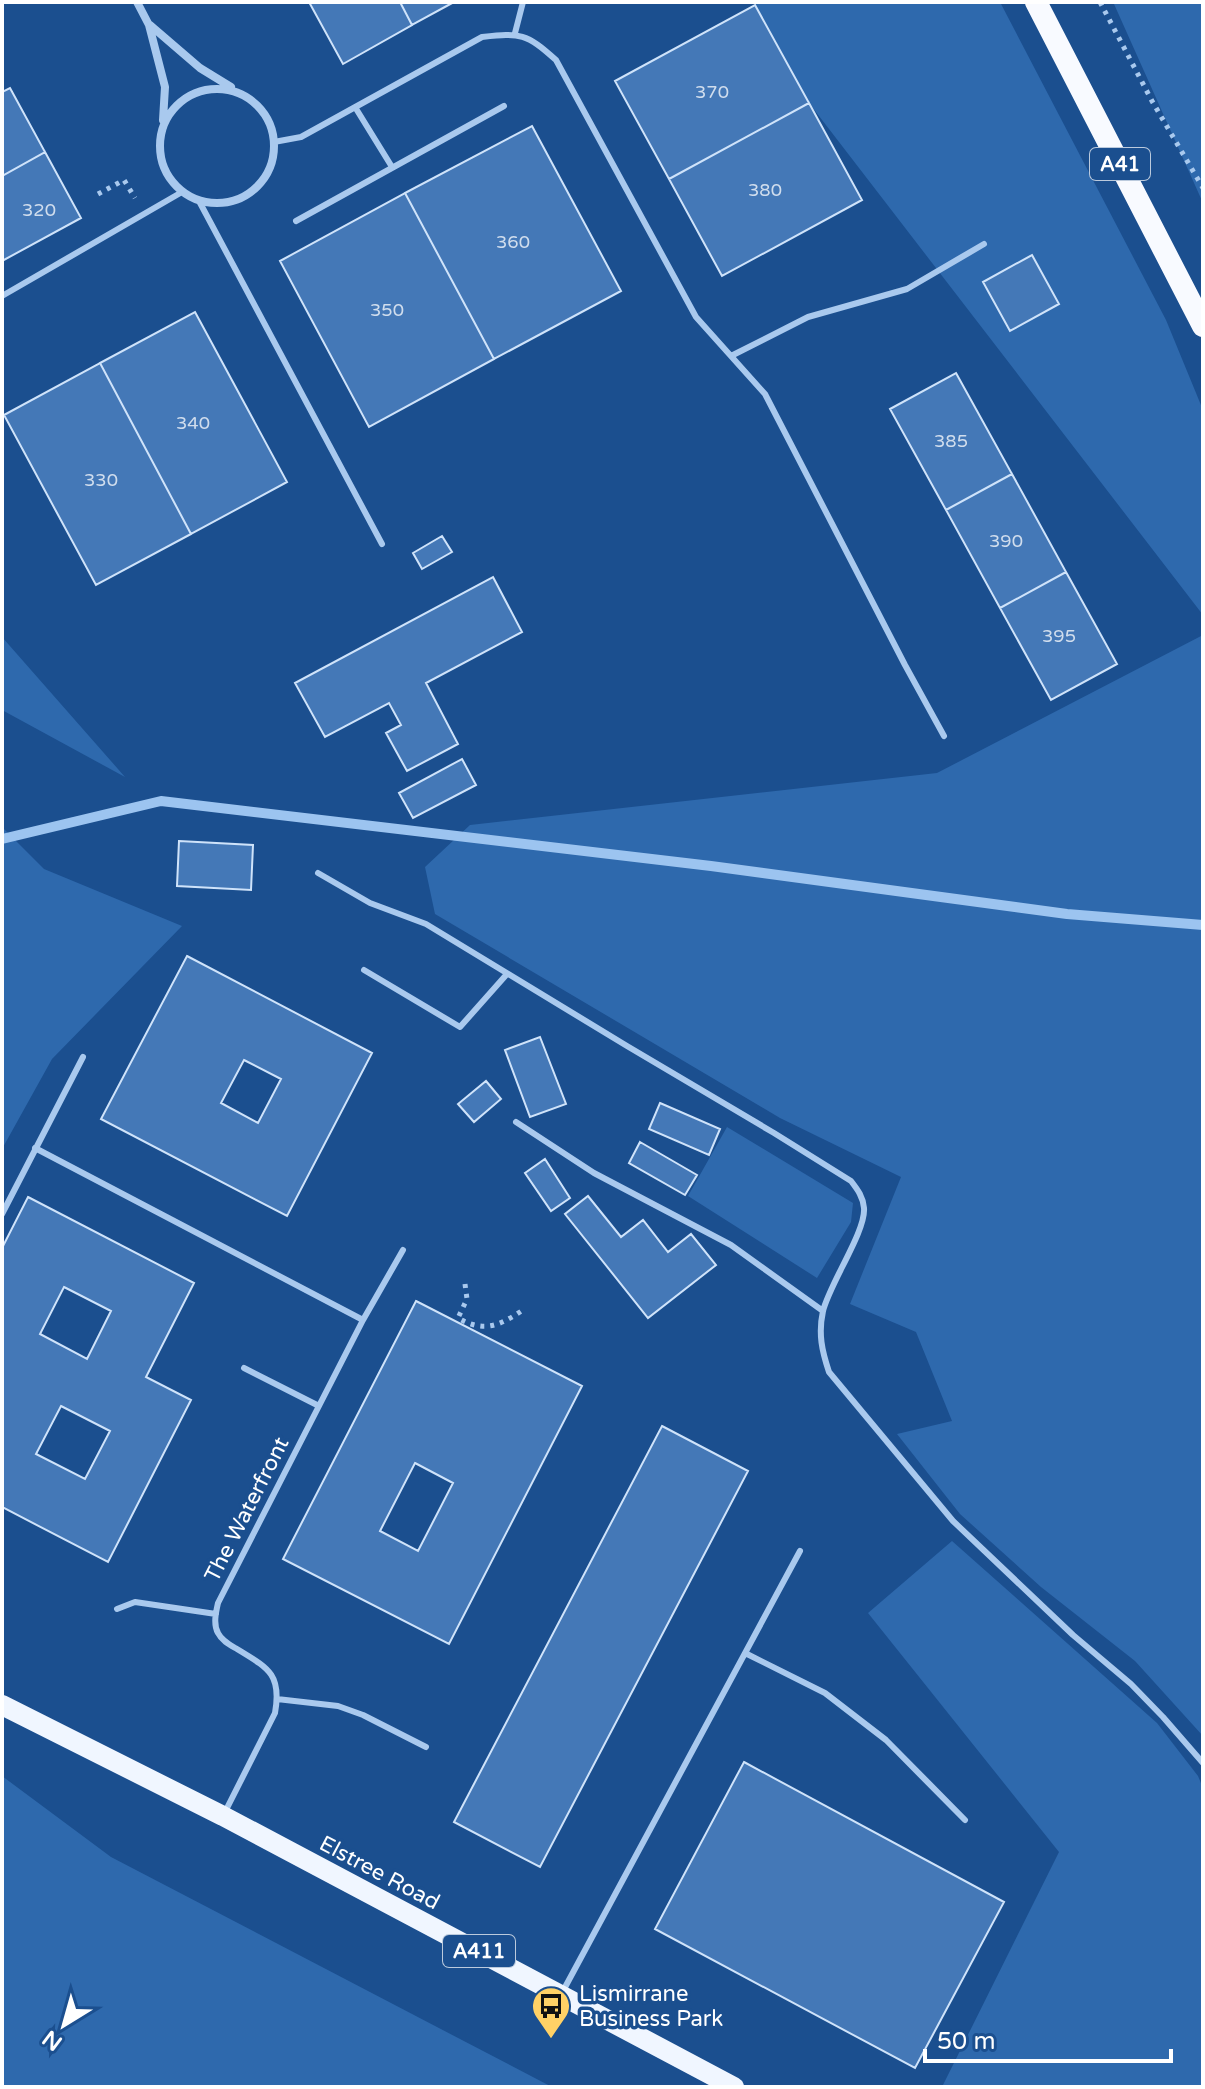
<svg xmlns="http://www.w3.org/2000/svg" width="1205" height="2089" viewBox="0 0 1205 2089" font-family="'Varela Round',sans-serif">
<rect width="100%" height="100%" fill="#1b4f8f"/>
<!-- green -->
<path fill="#2e69ad" d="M754 2H1000L1166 320 1203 410V615L809 103Z
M1113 2H1203V203L1114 4Z
M1203 635V1736L1135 1661 1041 1587 960 1514 897 1434 952 1421 916 1332 850 1304 901 1177 780 1118 435 914 425 867 470 825 937 773Z
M2 637 125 777 2 710Z
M2 827 44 869 182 926 52 1059 2 1149Z
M727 1127 853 1203 851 1222 817 1278 688 1196Z
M952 1541 1157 1723 1198 1776 1203 1788V2087H942L1059 1852 868 1613Z
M2 1776 111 1857 552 2087H2Z"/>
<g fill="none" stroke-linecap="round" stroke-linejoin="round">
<!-- stream -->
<path stroke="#9cc4f0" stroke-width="10" d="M2 839 161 801 711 866 1067 914 1203 925"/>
</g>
<!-- building -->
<path fill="#4478b7" stroke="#cfe3fa" stroke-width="2" fill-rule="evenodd" d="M309 2H400L412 25 343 64Z
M400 2H454L412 25Z
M755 5 809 103 669 179 615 81Z
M10 88 45 152 2 176V92Z
M809 103 862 200 722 276 669 179Z
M532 126 621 291 494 359 405 193Z
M45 152 81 218 2 261V176Z
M405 193 494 359 369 427 280 261Z
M1032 255 1059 304 1010 331 983 282Z
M195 312 287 482 191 534 100 363Z
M100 363 191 534 96 585 4 415Z
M956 373 1012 474 946 510 890 409Z
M1012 474 1066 572 1000 608 946 510Z
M442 536 452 552 422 569 413 553Z
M1066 572 1117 664 1051 700 1000 608Z
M493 577 522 632 426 683 458 744 407 771 386 733 401 725 389 703 325 737 295 683Z
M462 759 476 785 413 818 399 793Z
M179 841 253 845 251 890 177 886Z
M187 956 372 1053 287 1216 101 1119ZM244 1060 281 1079 258 1123 221 1103Z
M540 1037 566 1104 530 1117 505 1050Z
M486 1081 501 1099 474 1122 458 1104Z
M660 1103 720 1129 709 1155 649 1129Z
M640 1142 697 1175 685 1195 629 1163Z
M545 1159 570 1198 551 1211 525 1173Z
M588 1196 621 1237 643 1220 668 1252 691 1234 716 1265 648 1318 565 1214Z
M28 1197 194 1283 146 1377 191 1400 108 1562 2 1507V1248ZM64 1287 111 1311 87 1359 40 1334ZM61 1406 110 1431 85 1479 36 1454Z
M416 1301 582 1386 449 1644 283 1559ZM415 1463 453 1483 418 1551 380 1531Z
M662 1426 748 1471 540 1867 454 1822Z
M744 1762 1004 1902 915 2068 655 1929Z"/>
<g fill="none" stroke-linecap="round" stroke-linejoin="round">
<!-- path -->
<path stroke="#a9c9ee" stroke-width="5" stroke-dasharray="4 6" stroke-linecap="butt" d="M1100 2 1152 101 1203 188
M98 194 124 180 135 198
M465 1284 467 1299 458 1318C484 1333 499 1326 523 1310"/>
<!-- service -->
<path stroke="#a9c9ee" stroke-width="6" d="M515 33 523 2
M355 107 392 167
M274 142 301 137 482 37C521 33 526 33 556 60L696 317 765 394 905 665 944 736
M199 201 382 544
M296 221 504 106
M2 296 182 192
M731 356 808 317 907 289 984 244
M318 873 370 903 426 924 627 1046 774 1133 851 1181C858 1190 863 1197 864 1208 866 1231 830 1283 823 1311 818 1334 822 1351 829 1372L953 1521 1073 1635 1131 1684 1163 1717 1203 1763
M364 970 460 1027 507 974
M516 1122 594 1173 731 1245 823 1311
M35 1148 363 1320
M2 1214 83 1057
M244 1368 319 1406
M117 1609 135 1602 216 1614
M745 1653 825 1693 886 1740 965 1820
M277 1699 338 1706 363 1715 426 1747
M225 1812 275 1713C282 1674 268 1668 237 1649 230 1645 222 1641 218 1633 213 1624 216 1612 218 1603L363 1320 403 1250
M563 1991 800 1551"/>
<!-- minor -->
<path stroke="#a9c9ee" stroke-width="8" d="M137 2 149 25 165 87 163 120
M150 25 200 68 231 87
M160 146a57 57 0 1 1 114 0a57 57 0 1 1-114 0Z"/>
<!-- primary -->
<path stroke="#f0f6ff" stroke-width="20" d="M2 1705 223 1816 734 2087"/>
<!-- trunk -->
<path stroke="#f8faff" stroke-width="22" d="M1036 2 1203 326"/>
</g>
<!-- icons -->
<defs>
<g id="bus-pin" transform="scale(2)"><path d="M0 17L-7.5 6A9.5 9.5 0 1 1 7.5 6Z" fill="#ffd166" stroke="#1b4f8f"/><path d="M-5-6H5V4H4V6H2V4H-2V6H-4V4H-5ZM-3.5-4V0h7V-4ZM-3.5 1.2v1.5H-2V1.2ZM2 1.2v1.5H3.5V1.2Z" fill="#111"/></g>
</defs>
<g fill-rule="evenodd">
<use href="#bus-pin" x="551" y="2006"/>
</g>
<g text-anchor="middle" stroke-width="7" stroke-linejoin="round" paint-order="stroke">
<!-- number labels -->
<g font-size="18" fill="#d0dded">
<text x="712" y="98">370</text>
<text x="765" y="196">380</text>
<text x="39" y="216">320</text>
<text x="513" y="248">360</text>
<text x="387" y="316">350</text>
<text x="193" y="429">340</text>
<text x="951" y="447">385</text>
<text x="101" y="486">330</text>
<text x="1006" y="547">390</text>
<text x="1059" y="642">395</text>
</g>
<!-- shield labels -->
<g fill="#1b4f8f" stroke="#bbcadd" stroke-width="2">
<rect x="1090" y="148" width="60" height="32" rx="6"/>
<rect x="443" y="1935" width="72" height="32" rx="6"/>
</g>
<g font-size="20" font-weight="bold" fill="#fff">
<text x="1120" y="171">A41</text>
<text x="479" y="1958">A411</text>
</g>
<!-- street labels -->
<g font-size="22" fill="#fff" stroke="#1b4f8f">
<text transform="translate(246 1509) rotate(-63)" y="8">The Waterfront</text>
<text transform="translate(380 1872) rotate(28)" y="8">Elstree Road</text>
</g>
<!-- poi labels -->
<g font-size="22" fill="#fff" stroke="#1b4f8f" text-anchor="start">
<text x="579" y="2001">Lismirrane<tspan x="579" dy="25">Business Park</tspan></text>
</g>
</g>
<!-- border -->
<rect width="1205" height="2089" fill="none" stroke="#ffffff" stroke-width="8"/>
<!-- north arrow -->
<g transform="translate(64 2025) rotate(217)" stroke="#1b4f8f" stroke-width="6" paint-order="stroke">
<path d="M0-6L14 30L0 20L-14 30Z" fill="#ffffff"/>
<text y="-12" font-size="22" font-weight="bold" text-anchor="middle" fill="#ffffff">N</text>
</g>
<!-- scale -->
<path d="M925 2049v12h246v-12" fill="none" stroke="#ffffff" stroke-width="4"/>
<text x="937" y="2049" font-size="24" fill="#ffffff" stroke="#1b4f8f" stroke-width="6" paint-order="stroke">50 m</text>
</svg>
